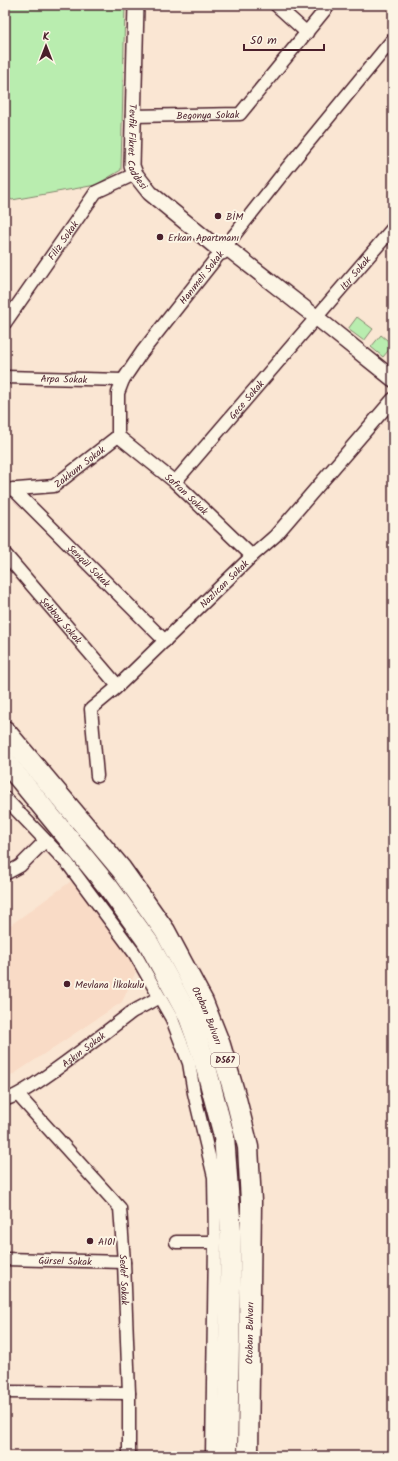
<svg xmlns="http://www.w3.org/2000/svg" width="398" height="1461" viewBox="0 0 398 1461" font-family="Kalam,sans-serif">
<rect width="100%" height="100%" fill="#fae6d3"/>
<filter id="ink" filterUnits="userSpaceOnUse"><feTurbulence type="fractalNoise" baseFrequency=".025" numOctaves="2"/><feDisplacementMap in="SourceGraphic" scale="8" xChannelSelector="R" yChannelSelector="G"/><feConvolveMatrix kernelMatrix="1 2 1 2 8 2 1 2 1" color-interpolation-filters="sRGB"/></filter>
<g filter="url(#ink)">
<!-- built -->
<path fill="#f9dbc6" d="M74 879 138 967 122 1002 5 1080V929Z"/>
<!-- green -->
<path fill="#b9edaf" stroke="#82866d" d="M5 5H125L121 170 96 185 12 200 5 196Z
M357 317 373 329 364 341 348 329Z
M381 335 393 345 383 357 371 347Z"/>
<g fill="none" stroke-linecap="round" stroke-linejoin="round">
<!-- minor casing -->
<g stroke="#4a1f2b" stroke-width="15">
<g id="minor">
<path d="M276 5 307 33"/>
<path id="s1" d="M132 116 240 114 329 5"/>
<path id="s2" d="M5 323 96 192 135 174"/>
<path id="s3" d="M5 377 123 380"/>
<path id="s4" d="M118 436V393L123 380 142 352 288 167 393 39"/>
<path id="s5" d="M118 436 175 482 252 556"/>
<path id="s6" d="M175 482 393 228"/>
<path id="s7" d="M13 489 165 641"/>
<path id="s8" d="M5 490 54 486 118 436"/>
<path id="s9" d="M5 554 118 686"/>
<path id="s10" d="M97 776 91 709 115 689 252 556 275 536 393 399"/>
<path d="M5 798 68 864 135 954 172 1019 189 1063 194 1093 214 1177 215 1242"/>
<path d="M5 874 20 866 45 841"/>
<path id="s11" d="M18 1095 120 1208 124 1262 129 1393V1456"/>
<path id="s12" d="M5 1099C22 1099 112 1027 132 1012 141 1007 151 1002 159 997"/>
<path d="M176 1242H215L212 1456"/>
<path id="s13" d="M5 1259 124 1262"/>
<path d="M5 1392 129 1393"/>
</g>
</g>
<!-- tertiary casing -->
<g stroke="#4a1f2b" stroke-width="18">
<g id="tertiary">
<path id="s14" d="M136 5 132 166 135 174 150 193 222 252"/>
<path d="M226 247 317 318 393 379"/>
</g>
</g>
<!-- trunk casing -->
<g stroke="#4a1f2b" stroke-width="23">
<g id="trunk">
<path id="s15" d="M5 731 121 869 165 931 203 1002 220 1045 235 1095 248 1147 251 1202 248 1456"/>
<path d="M5 761 109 888 148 942 189 1017 203 1056 224 1136 231 1231 227 1456"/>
</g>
</g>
<!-- minor -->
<use href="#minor" stroke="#fcf5e5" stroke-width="12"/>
<!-- tertiary -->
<use href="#tertiary" stroke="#fcf5e5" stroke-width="15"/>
<!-- trunk -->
<use href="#trunk" stroke="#fcf5e5" stroke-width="20"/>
</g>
</g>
<!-- markers -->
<g fill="#4a1f2b" stroke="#fcf5e5" stroke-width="1.5">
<circle cx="218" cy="216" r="4"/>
<circle cx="160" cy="237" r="4"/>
<circle cx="67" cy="984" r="4"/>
<circle cx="90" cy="1241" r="4"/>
</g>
<g text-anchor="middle" stroke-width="4" stroke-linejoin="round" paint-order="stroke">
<!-- shield labels -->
<rect fill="#fcf5e5" stroke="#7f5f63" stroke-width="1" x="211" y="1053" width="28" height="14" rx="3"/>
<g font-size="9" font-weight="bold" fill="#4a1f2b">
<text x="225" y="1063">D567</text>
</g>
<!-- street labels -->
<g font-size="10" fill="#4a1f2b" stroke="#fcf5e5">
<text dy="4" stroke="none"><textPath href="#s1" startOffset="76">Begonya Sokak</textPath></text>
<text dy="4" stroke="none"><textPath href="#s14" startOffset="143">Tevfik Fikret Caddesi</textPath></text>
<text dy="4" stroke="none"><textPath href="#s2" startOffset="101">Filiz Sokak</textPath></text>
<text dy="4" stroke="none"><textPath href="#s6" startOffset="276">Itır Sokak</textPath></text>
<text dy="4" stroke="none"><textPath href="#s4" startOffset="186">Hanımeli Sokak</textPath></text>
<text dy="4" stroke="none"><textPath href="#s3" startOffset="59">Arpa Sokak</textPath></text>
<text dy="4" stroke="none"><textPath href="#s6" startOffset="109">Gece Sokak</textPath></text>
<text dy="4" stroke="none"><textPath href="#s8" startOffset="81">Zakkum Sokak</textPath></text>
<text dy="4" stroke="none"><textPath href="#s5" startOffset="90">Safran Sokak</textPath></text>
<text dy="4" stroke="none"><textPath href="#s7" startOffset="108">Şengül Sokak</textPath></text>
<text dy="4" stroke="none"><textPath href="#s10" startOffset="250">Nazlıcan Sokak</textPath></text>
<text dy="4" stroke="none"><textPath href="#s9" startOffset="87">Şebboy Sokak</textPath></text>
<text dy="4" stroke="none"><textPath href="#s15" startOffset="351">Otoban Bulvarı</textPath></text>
<text dy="4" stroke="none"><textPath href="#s12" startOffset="93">Aşkın Sokak</textPath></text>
<text dy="4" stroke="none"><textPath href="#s13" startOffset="60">Gürsel Sokak</textPath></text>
<text dy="4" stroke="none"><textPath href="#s11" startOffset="224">Sedef Sokak</textPath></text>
<text transform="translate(249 1333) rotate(-89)" y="4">Otoban Bulvarı</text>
</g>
<!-- poi labels -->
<g font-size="10" fill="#4a1f2b" stroke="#fcf5e5" text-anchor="start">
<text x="226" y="220">BİM</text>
<text x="168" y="241">Erkan Apartmanı</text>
<text x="75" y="988">Mevlana İlkokulu</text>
<text x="98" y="1245">A101</text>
</g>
</g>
<!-- margin -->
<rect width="398" height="1461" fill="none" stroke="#fcf5e5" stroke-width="20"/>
<rect x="10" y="10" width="378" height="1441" fill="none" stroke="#4a1f2b" stroke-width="1.5" filter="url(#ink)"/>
<!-- north arrow -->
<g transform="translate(46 46)" stroke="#fcf5e5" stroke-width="3" paint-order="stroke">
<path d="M0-3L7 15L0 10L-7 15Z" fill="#4a1f2b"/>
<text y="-6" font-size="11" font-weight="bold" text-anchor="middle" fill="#4a1f2b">K</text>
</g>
<!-- scale -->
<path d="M244 44v6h80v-6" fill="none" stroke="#4a1f2b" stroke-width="2"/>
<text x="250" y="44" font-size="12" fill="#4a1f2b" stroke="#fcf5e5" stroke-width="3" paint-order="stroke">50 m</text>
</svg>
